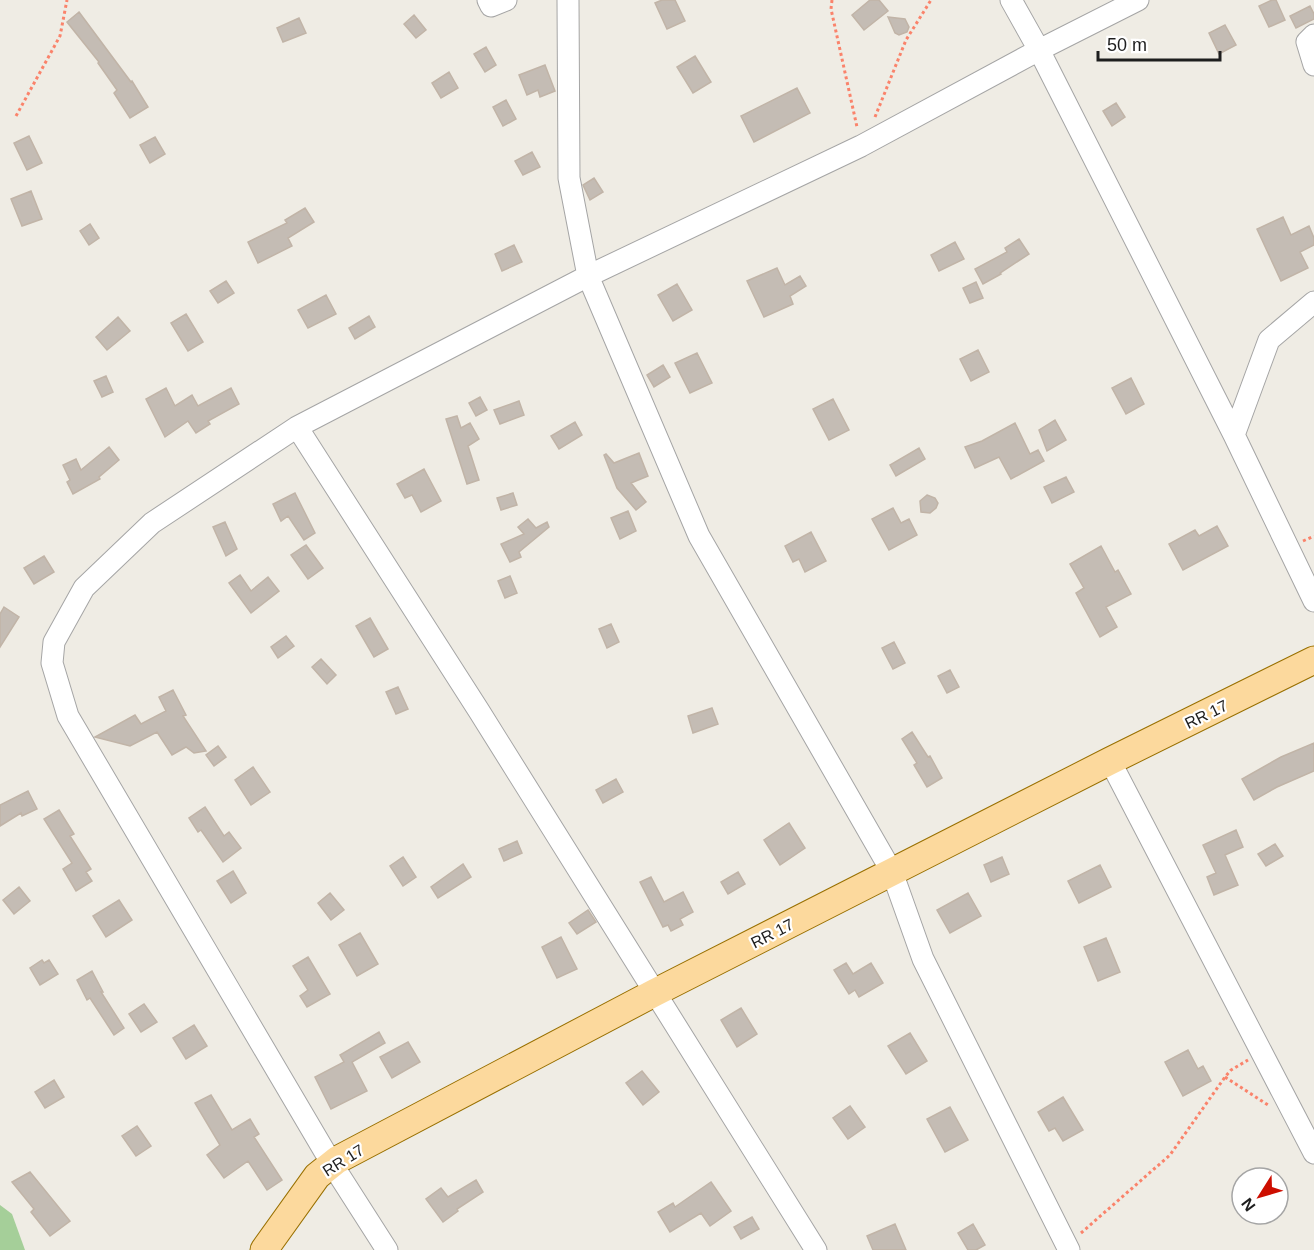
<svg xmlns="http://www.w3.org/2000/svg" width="1314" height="1250" viewBox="0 0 1314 1250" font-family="Helvetica,sans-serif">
<rect width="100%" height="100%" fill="#efece4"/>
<!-- forest -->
<path fill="#a5cf99" d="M0 1205 12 1214 25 1250H0Z"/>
<!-- building -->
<path fill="#c4bcb4" stroke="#c1b4a7" stroke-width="1.5" d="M662 0H675L685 21 667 29 655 3Z
M870 0H879L888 11 864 30 852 15Z
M1272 0H1276L1285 20 1269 27 1259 6Z
M1310 6 1314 14V19L1296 28 1290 16Z
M79 12 131 82 132 81 148 107 130 118 114 93 117 90 98 63 99 62 67 22Z
M414 15 426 30 416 38 404 24Z
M888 17 905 19 909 27 907 32 899 35 895 33Z
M299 18 306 33 283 42 277 28Z
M1225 25 1236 45 1219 54 1209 33Z
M486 47 496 65 485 72 474 54Z
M695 56 711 82 693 93 677 67Z
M545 65 555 91 540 97 538 90 527 95 519 75Z
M449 72 458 88 441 98 432 83Z
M797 88 810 113 754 142 741 116Z
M506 100 516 119 503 126 493 107Z
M1116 103 1125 117 1112 126 1103 111Z
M29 136 42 163 27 170 14 143Z
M155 137 165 154 150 163 140 145Z
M532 152 540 167 523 175 515 161Z
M594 178 603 192 590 200 583 185Z
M31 191 42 219 22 226 11 199Z
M305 208 314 222 288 238 292 246 258 263 248 242 287 223 285 220Z
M1283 217 1291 235 1309 226 1314 238V245L1300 252 1308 268 1281 281 1257 229Z
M90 224 99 238 89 245 80 231Z
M1019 239 1029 254 1000 273 1001 274 983 284 975 269 1007 252 1005 248Z
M955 242 964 259 939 271 931 255Z
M514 245 522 262 502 271 495 254Z
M777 268 785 285 800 276 806 286 790 296 793 304 764 317 747 281Z
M226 281 234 293 218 303 210 291Z
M976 282 983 298 970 303 963 288Z
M677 284 692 310 673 321 658 295Z
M326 295 336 314 308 328 298 310Z
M186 314 203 342 188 351 171 323Z
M369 316 375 327 355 339 349 328Z
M118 317 130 331 107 350 96 337Z
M978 350 989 372 971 381 960 359Z
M697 353 712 383 690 393 675 363Z
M663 365 670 377 654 387 647 375Z
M106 376 113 392 102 397 94 381Z
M1131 378 1144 404 1126 414 1112 388Z
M166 388 175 406 192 395 198 406 231 388 239 404 208 421 210 424 196 433 188 421 165 437 146 399Z
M480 397 487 410 476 416 469 403Z
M833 399 849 430 829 440 813 409Z
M519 401 524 415 500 424 494 410Z
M457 416 461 428 470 423 479 439 468 446 479 480 467 484 446 419Z
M1055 420 1066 440 1047 451 1039 430Z
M575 422 582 435 559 449 551 436Z
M1015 423 1030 454 1038 450 1044 461 1011 479 999 457 975 468 965 447 982 441Z
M109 447 119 460 99 477 100 479 73 494 67 482 70 480 63 465 76 459 81 470Z
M919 448 925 459 896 476 890 465Z
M639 453 648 476 631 483 646 502 636 510 617 488 604 455 606 454 614 463Z
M424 469 441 501 421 512 412 495 405 498 397 484Z
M1066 477 1074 492 1052 503 1044 487Z
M295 493 315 533 304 540 288 516 281 521 273 504Z
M513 493 517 505 501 510 497 498Z
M927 495 935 498 938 503 936 508 930 513 921 512 920 501Z
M893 508 901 523 909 519 917 535 889 550 872 519Z
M628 511 636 531 620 539 611 518Z
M528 519 536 528 547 522 549 527 519 552 521 557 510 562 501 544 524 534 518 527Z
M225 522 237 549 226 556 213 527Z
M1217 526 1228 546 1183 570 1169 544 1195 530 1199 536Z
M811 532 826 561 805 572 799 559 793 562 785 546Z
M306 545 323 568 308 579 291 555Z
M1101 546 1115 572 1118 570 1131 594 1106 607 1117 627 1100 637 1076 593 1084 588 1070 564Z
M44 556 54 572 34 584 24 568Z
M240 575 251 591 268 577 279 591 251 613 229 583Z
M510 576 517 593 505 598 498 581Z
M4 607 19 617 0 647V614Z
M370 618 388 649 374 657 356 626Z
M611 624 619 642 607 648 599 629Z
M286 636 294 646 278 658 271 647Z
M894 642 905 663 893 669 882 648Z
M321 659 336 675 327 684 312 667Z
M950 670 959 687 947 693 938 676Z
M398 687 408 709 396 714 386 692Z
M173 690 186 715 183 716 206 751 194 753 186 747 172 755 157 732 130 746 95 737 135 715 141 724 166 711 159 697Z
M712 708 718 724 693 733 688 716Z
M912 732 928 757 930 756 942 778 927 787 914 765 917 763 902 739Z
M1314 743V771L1277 787 1254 800 1242 779 1281 757Z
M218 746 226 757 214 766 206 755Z
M253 767 270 792 251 805 235 780Z
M616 779 623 792 603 803 596 790Z
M28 791 37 809 22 816 21 813 0 826V805Z
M205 807 224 836 229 832 241 848 223 862 201 830 198 832 189 818Z
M59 810 74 834 70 836 91 869 86 872 92 881 76 891 63 869 72 863 44 819Z
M789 823 805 848 780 865 764 840Z
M1236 830 1243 847 1225 855 1238 885 1214 895 1207 877 1216 873 1203 845Z
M517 841 522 853 504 861 499 849Z
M1275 844 1283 856 1266 866 1258 854Z
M403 857 416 877 403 886 390 866Z
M1002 857 1009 874 991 882 984 865Z
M463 864 471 877 438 898 431 887Z
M1100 865 1111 887 1079 903 1068 881Z
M233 871 246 893 231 903 217 881Z
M738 872 745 884 728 894 721 882Z
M651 877 664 902 683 892 693 912 680 919 683 925 671 931 668 925 663 927 640 882Z
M19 887 30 901 14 914 3 900Z
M330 893 344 910 331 920 318 903Z
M968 893 981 916 950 933 937 910Z
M119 900 132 920 106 937 93 916Z
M588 910 596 922 577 934 569 923Z
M360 933 378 964 357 976 339 945Z
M561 937 577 969 557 978 542 947Z
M1106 938 1120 972 1098 981 1084 947Z
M308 957 330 994 307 1007 300 996 308 990 293 966Z
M42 960 44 963 49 960 58 974 40 985 30 968Z
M846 963 853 974 871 963 883 983 859 997 855 990 849 994 834 970Z
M92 971 103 992H101L124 1028 114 1035 90 998 87 1000 77 980Z
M144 1004 157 1022 141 1032 129 1014Z
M741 1008 757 1034 737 1047 721 1020Z
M194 1025 207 1046 186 1059 173 1038Z
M379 1032 385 1043 352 1062 367 1091 331 1109 315 1077 344 1062 340 1055Z
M910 1033 927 1061 906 1074 888 1046Z
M408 1042 420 1062 392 1078 380 1057Z
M1188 1050 1198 1069 1203 1066 1211 1081 1183 1096 1165 1062Z
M642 1071 659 1092 643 1105 626 1083Z
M54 1080 64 1097 45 1108 35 1092Z
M211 1095 232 1130 250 1119 259 1134 254 1137 282 1180 267 1190 248 1161 224 1178 207 1155 220 1145 195 1103Z
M1063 1097 1083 1130 1063 1141 1055 1128 1049 1131 1038 1112Z
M850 1106 865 1127 848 1139 833 1118Z
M950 1107 968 1140 945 1152 927 1119Z
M137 1126 151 1146 136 1156 122 1136Z
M30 1172 70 1221 50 1236 31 1212 34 1209 12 1182Z
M476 1180 483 1192 457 1209 458 1211 443 1222 426 1199 441 1188 448 1197Z
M711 1182 731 1211 710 1226 701 1213 670 1232 658 1212 673 1203 675 1207Z
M752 1217 759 1229 741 1239 734 1227Z
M895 1224 906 1250H873L867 1236Z
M973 1224 985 1245 976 1250H968L958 1233Z"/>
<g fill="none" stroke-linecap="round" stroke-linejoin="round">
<!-- minor casing -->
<g stroke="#a5a5a5" stroke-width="23">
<path id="minor" d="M488 0 491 6 506 0
M568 0 569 178 588 276 699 536 892 872 923 959 1069 1250
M1011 0 1039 50 1234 435 1314 601
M1314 35 1307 42 1314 65
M297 427 479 711 816 1250
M1234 435 1269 340 1314 302
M1110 761 1314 1153
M387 1250 332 1164 68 716 52 663 54 642 84 588 152 523 297 427 588 276 861 146 1039 50 1138 0"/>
</g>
<!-- major casing -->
<g stroke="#997000" stroke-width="29">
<path id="major" d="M264 1250 317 1176 337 1160 654 993 1110 761 1314 660"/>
</g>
<!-- path -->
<path stroke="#fa836b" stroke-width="3" stroke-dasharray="3 3" stroke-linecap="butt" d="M832 0 831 9 857 127
M16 116 60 36 67 0
M875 117 906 40 931 0
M1303 541 1314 536
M1225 1077 1268 1105
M1081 1233 1170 1155 1225 1077 1231 1070 1248 1060"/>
<!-- minor -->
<use href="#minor" stroke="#fff" stroke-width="21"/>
<!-- major -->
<use href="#major" stroke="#fcd99d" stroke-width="27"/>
</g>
<g text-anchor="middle" stroke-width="4.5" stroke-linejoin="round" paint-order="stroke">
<!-- street labels -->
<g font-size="16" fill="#1e1e1e" stroke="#fff">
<text transform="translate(1206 714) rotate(-26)" y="6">RR 17</text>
<text transform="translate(772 933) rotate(-27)" y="6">RR 17</text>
<text transform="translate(343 1160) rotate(-32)" y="6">RR 17</text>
</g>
</g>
<!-- north arrow -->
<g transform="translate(1260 1196) rotate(233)"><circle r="28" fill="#ffffff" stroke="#a5a5a5" stroke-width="1.5"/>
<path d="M0-4.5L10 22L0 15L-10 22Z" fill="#cd0e00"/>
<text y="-9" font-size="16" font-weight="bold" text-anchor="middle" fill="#1e1e1e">N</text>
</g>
<!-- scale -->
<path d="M1098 51v9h122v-9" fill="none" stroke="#1e1e1e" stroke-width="3"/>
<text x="1107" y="51" font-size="18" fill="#1e1e1e" stroke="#ffffff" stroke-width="4.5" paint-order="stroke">50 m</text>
</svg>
